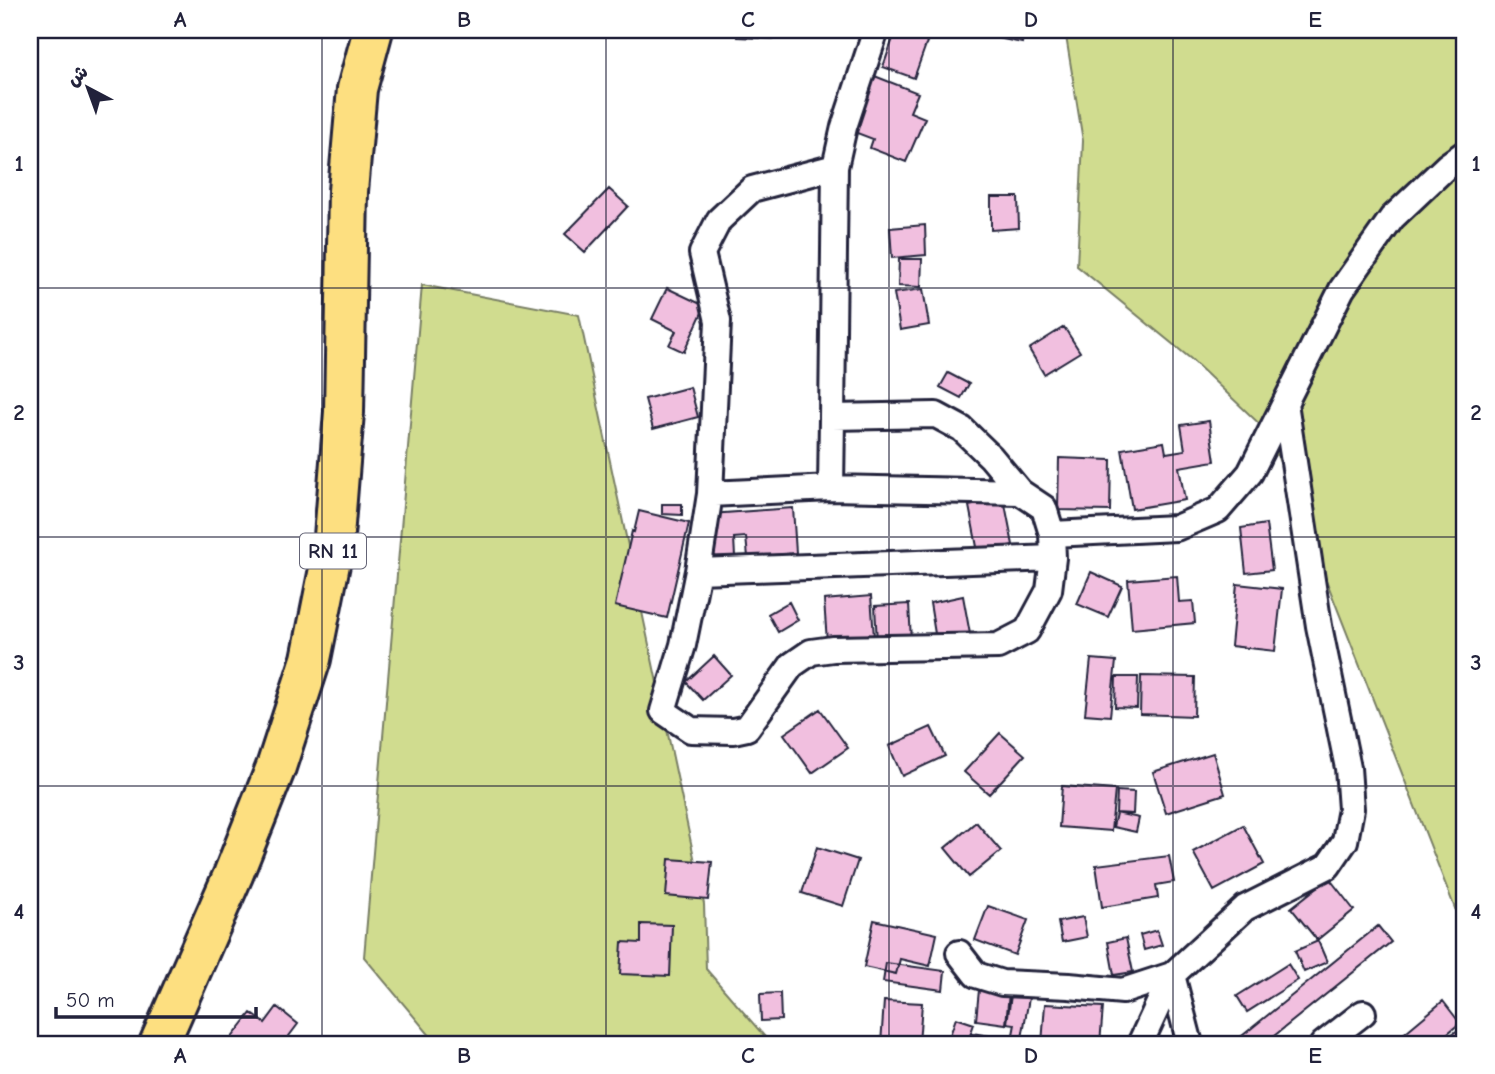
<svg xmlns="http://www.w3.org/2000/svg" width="1495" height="1074" viewBox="0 0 1495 1074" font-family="'Comic Neue','Playpen Sans Arabic',sans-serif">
<rect width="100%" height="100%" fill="#fff"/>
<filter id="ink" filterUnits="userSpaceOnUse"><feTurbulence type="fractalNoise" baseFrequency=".0143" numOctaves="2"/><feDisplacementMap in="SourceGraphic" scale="14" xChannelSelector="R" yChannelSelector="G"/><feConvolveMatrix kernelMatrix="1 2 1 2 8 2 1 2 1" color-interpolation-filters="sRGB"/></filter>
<g filter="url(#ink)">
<!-- green -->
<path fill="#d0dc8f" stroke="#797f65" stroke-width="2" d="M1065 30H1465V934L1268 432 1191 359 1077 266 1083 141Z
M422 285 579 315 704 904 706 969 771 1044H437L364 957Z"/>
<!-- building -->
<path fill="#f1bfdf" stroke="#22223b" stroke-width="2" d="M737 30H783L782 39 737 37Z
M896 30 928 39 914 78 883 67Z
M994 30H1024L1022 43 993 37Z
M872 75 918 93 910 112 925 118 906 162 870 148 873 139 849 130Z
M609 189 628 206 585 252 565 234Z
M991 197H1018L1019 228 991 230Z
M925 225 926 255 892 258 890 228Z
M899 259H922L921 287 898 286Z
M667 288 705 306 684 352 669 345 676 331 652 319Z
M923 289 929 325 900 330 894 293Z
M1064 327 1080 352 1044 374 1029 349Z
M948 373 969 384 961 398 940 387Z
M690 387 698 417 653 429 645 399Z
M1209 421 1215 461 1179 467 1185 500 1132 509 1122 449 1164 442 1166 453 1185 450 1181 425Z
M1059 458 1111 460 1110 511 1058 510Z
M1004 499 1013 545 978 552 969 506Z
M662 504H682V515L662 514Z
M793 508 796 553 748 557 746 537 734 538 735 557 714 559 711 514Z
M639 511 689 523 667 618 615 606 632 531 634 532Z
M1266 524 1272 570 1246 573 1241 528Z
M1091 572 1122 586 1108 617 1077 604Z
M1177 576 1179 602 1193 601 1195 623 1132 629 1128 580Z
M1237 584 1282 589 1275 651 1231 646Z
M871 596 874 637 827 642 824 600Z
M963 596 970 634 936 640 930 603Z
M789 602 798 620 778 632 768 614Z
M909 604 911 640 877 642 875 606Z
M714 656 731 675 703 700 686 682Z
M1091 659 1116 661 1110 716 1085 714Z
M1141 676 1195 677 1194 716 1140 714Z
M1116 677H1138L1137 708 1115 707Z
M820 709 848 748 812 773 784 734Z
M931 727 945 756 902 776 889 746Z
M1000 733 1025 755 989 794 964 772Z
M1213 753 1225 794 1166 813 1153 772Z
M1062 786 1115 790 1111 831 1059 827Z
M1117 791 1134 792 1133 814 1116 813Z
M1116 813 1139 818 1136 832 1113 827Z
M976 822 1001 851 969 877 945 848Z
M1243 825 1264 864 1214 891 1193 852Z
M817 847 858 860 843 906 802 893Z
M1169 856 1174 882 1156 885 1158 898 1102 907 1096 865Z
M669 859 712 862 708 900 666 896Z
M1329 878 1354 910 1317 940 1291 908Z
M988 906 1028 920 1015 955 975 940Z
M1083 917 1087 937 1062 942 1058 922Z
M874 920 937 934 930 966 900 959 896 974 864 967Z
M641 924 672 925 670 976 620 974 622 942 641 943Z
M1378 926 1391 942 1264 1044H1232Z
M1157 930 1162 945 1144 950 1140 935Z
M1126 938 1133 972 1114 975 1108 942Z
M1318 941 1327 962 1304 972 1295 951Z
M886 963 945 971 943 990 883 982Z
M1288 964 1298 980 1247 1012 1237 996Z
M979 990 1009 993 1006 1024 976 1020Z
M780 993 781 1020 761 1021 760 994Z
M1011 995 1029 998 1021 1044H970L972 1033 1012 1040 1015 1024 1007 1023Z
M884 1001 922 1003 919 1044H881Z
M1443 1001 1460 1023 1442 1038 1447 1044H1398L1395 1041Z
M1045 1004 1103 1007 1100 1044H1042Z
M277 1007 298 1024 283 1044H227L251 1013 265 1023Z
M956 1018 974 1024 967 1044H947Z
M1461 1028 1465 1035V1042L1461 1044H1449L1445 1039Z"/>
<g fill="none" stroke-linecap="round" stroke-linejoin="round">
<!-- street casing -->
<g stroke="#22223b" stroke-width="30">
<path id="street" d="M835 167 752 189 719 220 702 253 718 321 710 494 698 571 683 645 663 711 691 730 733 731 747 728 792 665 811 652 833 649 998 646 1027 631 1049 590 1053 558 1052 534 1044 508 1020 492 991 457 962 429 936 415 832 417 835 167 844 127 876 30
M831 488 832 417
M710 494 831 488 1020 492
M1052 534 1176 528 1218 510 1250 473 1342 289 1392 218 1448 165 1465 153
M698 571 1053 558
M959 953 976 975 1002 983 1069 986 1123 991 1172 975 1245 908 1328 866 1345 841 1351 809 1348 768 1319 626 1285 403
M1140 1044 1172 975 1190 1044
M1323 1044 1363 1013"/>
</g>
<!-- primary casing -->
<g stroke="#22223b" stroke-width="44">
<path id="primary" d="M159 1044 233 875 276 767 311 659 333 549 344 412 348 191 357 89 373 30"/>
</g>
<!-- street -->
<use href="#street" stroke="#fff" stroke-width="24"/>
<!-- primary -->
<use href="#primary" stroke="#fddf80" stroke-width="38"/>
</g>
</g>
<!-- grid -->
<path fill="none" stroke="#22223b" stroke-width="2" stroke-opacity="0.55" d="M322 30V1044M606 30V1044M889 30V1044M1173 30V1044M30 288H1465M30 537H1465M30 786H1465"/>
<g text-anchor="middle" stroke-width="7" stroke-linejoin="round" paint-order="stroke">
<!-- shield labels -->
<rect fill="#fff" stroke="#646476" stroke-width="2" x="300" y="533.5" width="66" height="35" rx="5"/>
<g font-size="21" font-weight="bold" fill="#22223b">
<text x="333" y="558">RN 11</text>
</g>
</g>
<!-- margin -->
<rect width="1495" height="1074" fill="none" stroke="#fff" stroke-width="77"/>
<!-- north arrow -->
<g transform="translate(88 88) rotate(319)" stroke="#ffffff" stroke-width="5" paint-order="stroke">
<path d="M0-5L12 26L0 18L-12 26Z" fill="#22223b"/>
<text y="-10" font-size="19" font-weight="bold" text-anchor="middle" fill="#22223b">ش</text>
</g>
<!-- scale -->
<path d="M56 1007v10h200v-10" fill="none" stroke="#22223b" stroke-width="3.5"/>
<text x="66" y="1007" font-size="21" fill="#22223b" stroke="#ffffff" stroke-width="5" paint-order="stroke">50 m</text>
<rect x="38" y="38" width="1418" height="998" fill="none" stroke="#22223b" stroke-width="2.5"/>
<g font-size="23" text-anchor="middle" font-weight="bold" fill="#22223b">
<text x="180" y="27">A</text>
<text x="464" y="27">B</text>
<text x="748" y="27">C</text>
<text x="1031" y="27">D</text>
<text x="1315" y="27">E</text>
<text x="19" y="171">1</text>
<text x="1476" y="171">1</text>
<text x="19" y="420">2</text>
<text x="1476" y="420">2</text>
<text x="19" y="670">3</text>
<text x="1476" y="670">3</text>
<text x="19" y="919">4</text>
<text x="1476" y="919">4</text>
<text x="180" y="1063">A</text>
<text x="464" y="1063">B</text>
<text x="748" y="1063">C</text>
<text x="1031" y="1063">D</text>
<text x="1315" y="1063">E</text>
</g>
</svg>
